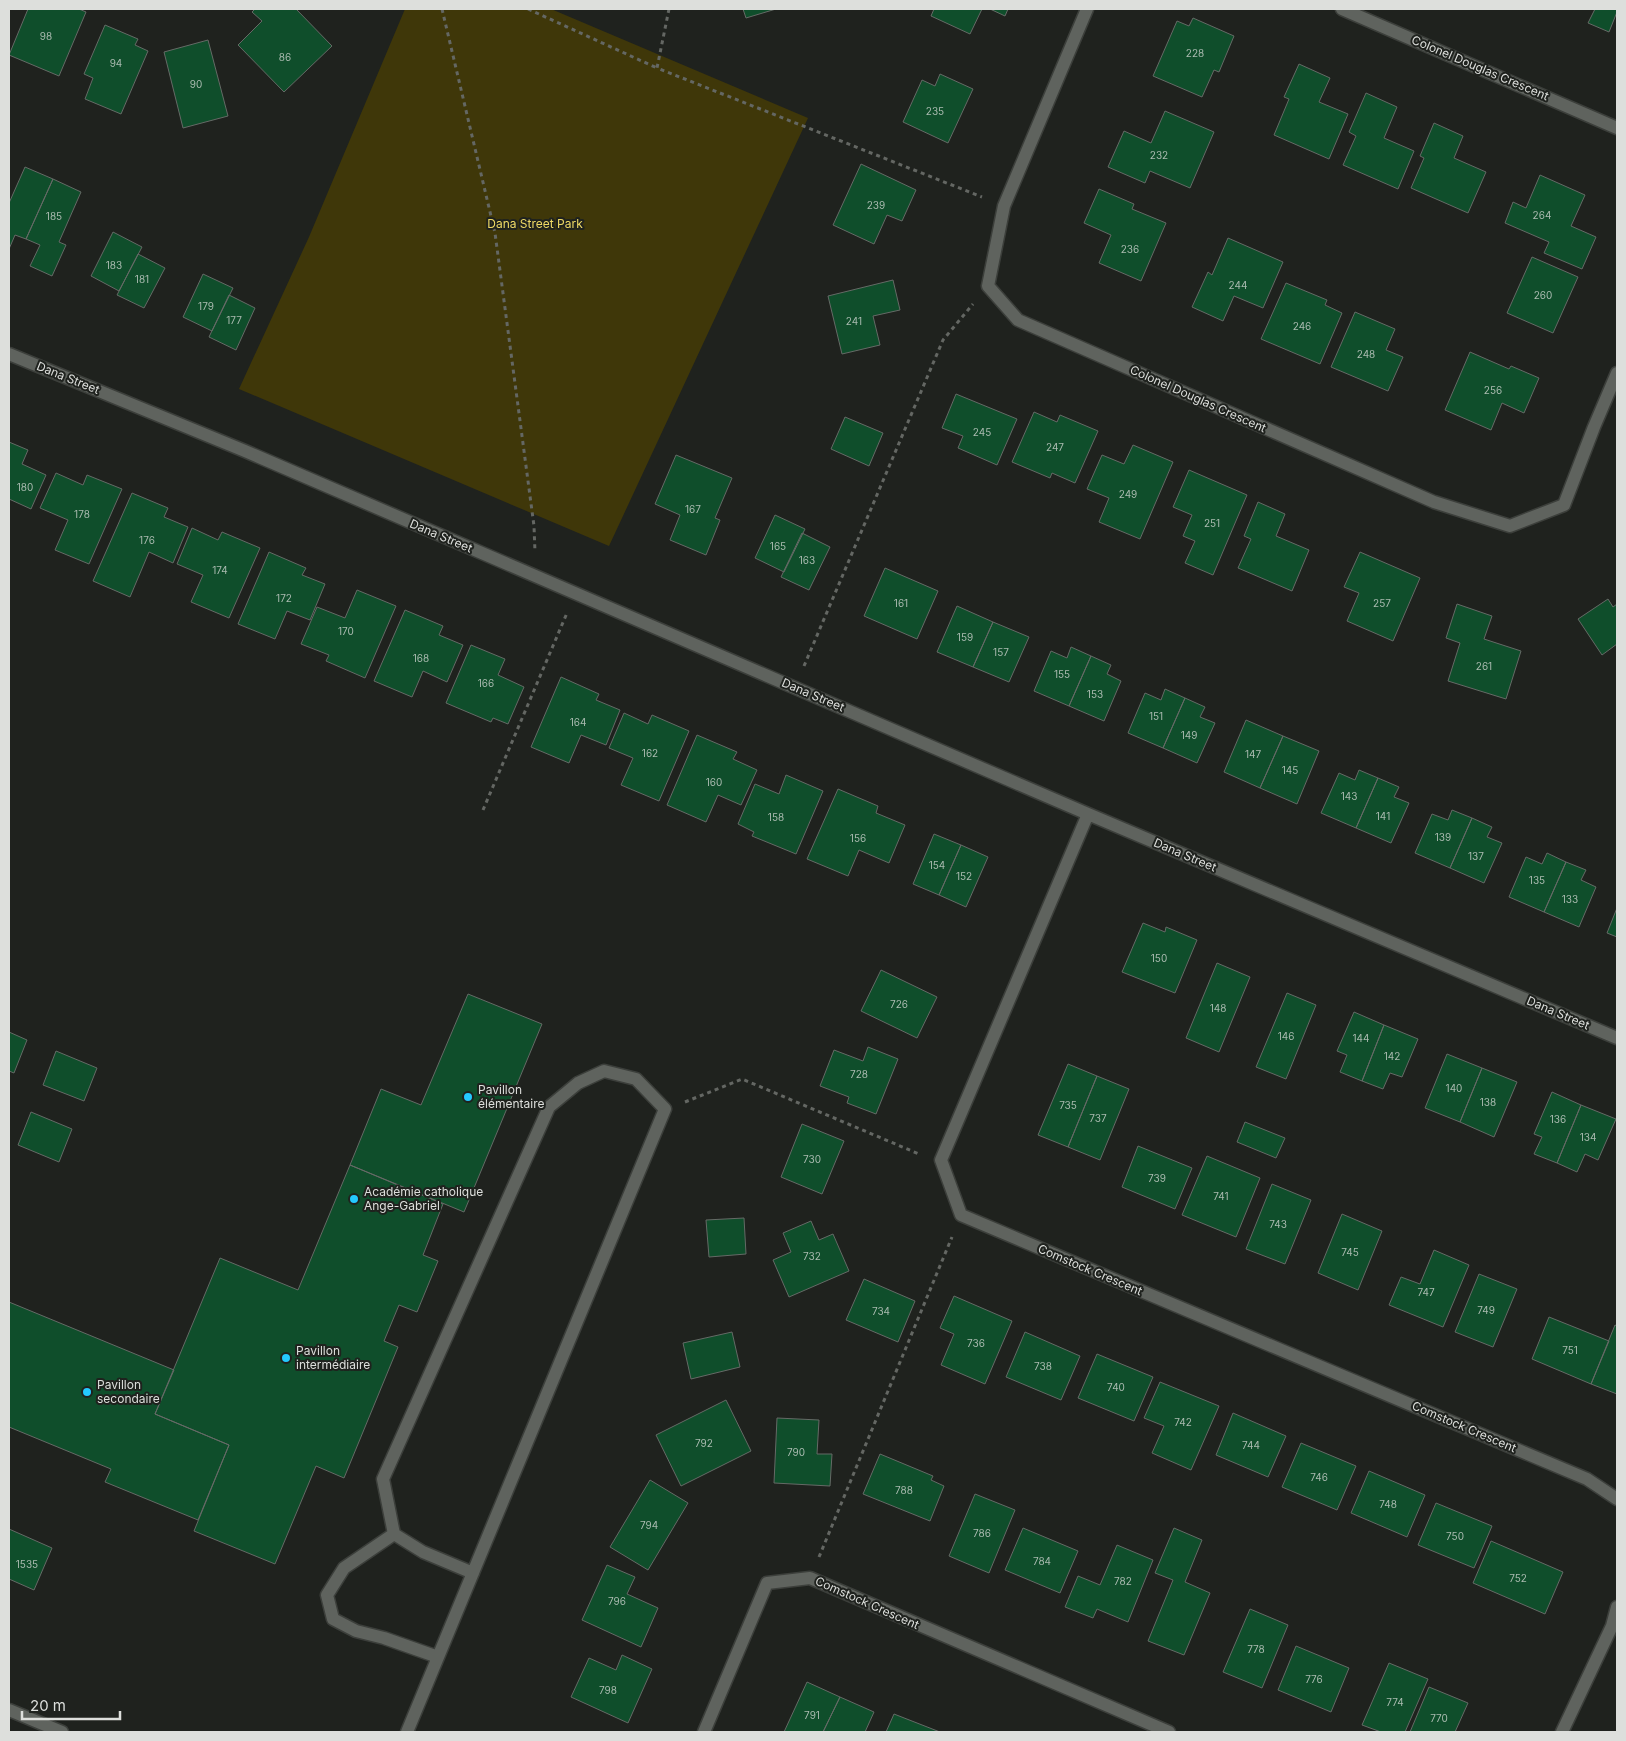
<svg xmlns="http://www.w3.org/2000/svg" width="1626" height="1741" viewBox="0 0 1626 1741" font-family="Inter,sans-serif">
<rect width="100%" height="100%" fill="#1f221e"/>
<!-- green -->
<path fill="#3f3709" d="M405 9H551L808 118 609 546 239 389 309 237Z"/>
<!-- building -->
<path fill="#0f4e2b" stroke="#656a66" d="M28 9H79L86 12 59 76 9 55Z
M255 9H296L332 46 284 92 238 45 262 21 252 12Z
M743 9H776L746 18Z
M934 9H982L970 34 931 16Z
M990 9H1008L1005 16Z
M1595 9H1617V12L1609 32 1588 23Z
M1193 18 1234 36 1219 72 1214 70 1202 97 1153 76 1177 21 1189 26Z
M105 25 138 39 135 45 148 51 121 114 85 99 93 78 84 74Z
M208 40 228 116 183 128 164 52Z
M1299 64 1330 78 1319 102 1348 114 1329 159 1274 135 1289 99 1284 97Z
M940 74 973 89 948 143 903 122 922 80 935 86Z
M1366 93 1397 107 1384 138 1414 151 1398 189 1343 165 1356 136 1349 132Z
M1165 111 1214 132 1190 188 1150 171 1145 183 1108 167 1124 131 1151 143Z
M1434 123 1463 136 1454 158 1486 172 1468 213 1411 188 1424 158 1420 156Z
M861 164 916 190 902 221 887 215 874 244 833 225Z
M25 167 53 179 26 239 15 235 9 249V203Z
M1540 175 1585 195 1571 226 1596 237 1582 269 1544 253 1549 242 1505 223 1513 202 1526 208Z
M53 179 81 192 59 242 66 245 52 276 30 266 40 245 26 239Z
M1099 189 1134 204 1132 209 1166 223 1141 281 1099 263 1111 235 1084 223Z
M113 232 142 247 119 291 91 276Z
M1228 238 1283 262 1263 308 1234 296 1223 321 1192 307 1208 272 1212 275Z
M138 254 165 268 144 308 117 295Z
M1532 257 1578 277 1553 333 1507 313Z
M203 274 233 288 212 331 183 317Z
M893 280 900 310 873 316 880 345 842 354 828 296Z
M1286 283 1327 300 1325 305 1342 313 1320 364 1261 339Z
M229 295 255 308 236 350 209 337Z
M1355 312 1395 329 1386 350 1403 357 1388 391 1331 367Z
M1470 352 1509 369 1511 366 1539 378 1524 413 1502 403 1491 430 1445 410Z
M956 394 1017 419 997 465 958 448 963 436 942 428Z
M1034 412 1057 422 1060 415 1098 431 1075 483 1052 473 1050 478 1012 462Z
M845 417 883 433 869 466 831 449Z
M9 442 28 450 22 464 46 475 31 509 9 499Z
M1133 445 1173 462 1140 539 1099 522 1109 498 1087 489 1102 455 1124 464Z
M676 455 732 478 715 518 720 520 706 555 670 540 680 515 655 504Z
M1189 470 1247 495 1213 575 1185 563 1195 541 1183 536 1192 515 1173 507Z
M56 473 83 485 87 475 122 489 89 564 55 550 68 520 40 508Z
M132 493 168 508 164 517 188 527 173 563 149 552 130 597 93 581Z
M1258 502 1285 514 1276 536 1309 550 1292 591 1238 568 1251 539 1244 536Z
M775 515 805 529 784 572 755 558Z
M192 528 218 540 222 532 260 548 229 618 191 602 203 575 177 564Z
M802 533 830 547 809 590 781 577Z
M269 552 306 568 302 575 325 584 310 620 287 611 275 639 238 624Z
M1360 552 1420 578 1393 641 1347 621 1359 593 1344 587Z
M885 568 938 591 917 639 864 616Z
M357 590 396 606 365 678 326 661 329 655 301 644 317 607 345 618Z
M1608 599 1613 607 1617 604V644L1602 655 1578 619Z
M1457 604 1492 616 1484 639 1521 651 1506 699 1448 681 1460 643 1446 638Z
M957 606 993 622 973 667 937 652Z
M405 610 443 626 439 635 463 645 447 682 423 671 412 697 374 681Z
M993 622 1029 637 1009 682 973 667Z
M471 645 505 659 498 675 524 687 508 724 493 718 491 722 446 703Z
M1071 647 1091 656 1069 706 1034 691 1051 651 1067 658Z
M1091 656 1111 665 1107 674 1121 681 1104 721 1069 706Z
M561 677 599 694 596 700 620 710 606 745 581 735 569 763 531 747Z
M1165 689 1185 698 1163 748 1128 733 1145 693 1161 700Z
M1185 698 1205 707 1200 717 1215 723 1197 763 1163 748Z
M624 713 648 724 652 715 689 731 659 801 621 785 633 758 609 748Z
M1246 720 1283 736 1260 788 1224 772Z
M697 735 737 752 733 759 757 770 741 805 718 795 706 822 667 805Z
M1283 736 1319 751 1297 804 1260 788Z
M1359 770 1378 778 1356 828 1321 813 1339 773 1355 780Z
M786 775 823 791 796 854 752 836 754 832 738 824 755 784 779 794Z
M1378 778 1399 787 1394 797 1409 803 1391 843 1356 828Z
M838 789 878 806 876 813 905 825 889 863 859 850 848 876 807 859Z
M1452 810 1472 818 1450 868 1415 853 1432 814 1448 820Z
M1472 818 1492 827 1487 837 1502 843 1484 883 1450 868Z
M934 834 961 845 939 895 913 884Z
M961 845 988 857 966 907 939 895Z
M1547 853 1566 862 1544 912 1509 897 1526 857 1542 864Z
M1566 862 1586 870 1581 880 1596 887 1579 927 1544 912Z
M1617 908V937L1607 933Z
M1143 923 1165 932 1166 927 1197 940 1175 993 1122 972Z
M1217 963 1250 977 1219 1052 1186 1038Z
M881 970 937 997 917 1038 861 1011Z
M1287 993 1316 1005 1286 1079 1256 1067Z
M468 994 542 1024 464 1212 350 1165 381 1089 421 1105Z
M1354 1012 1384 1025 1362 1081 1340 1072 1347 1055 1337 1051Z
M1384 1025 1418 1039 1402 1077 1390 1073 1383 1089 1362 1081Z
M9 1032 27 1040 14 1073 9 1071Z
M868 1047 898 1059 876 1114 847 1103 849 1097 820 1086 834 1050 863 1061Z
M56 1051 97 1068 84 1101 43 1085Z
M1447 1054 1482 1068 1460 1122 1425 1108Z
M1068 1064 1097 1076 1068 1147 1038 1135Z
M1482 1068 1517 1082 1494 1137 1460 1122Z
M1097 1076 1129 1089 1100 1160 1068 1147Z
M1552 1092 1581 1105 1557 1163 1534 1154 1542 1137 1534 1134Z
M1581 1105 1616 1119 1598 1160 1585 1154 1577 1172 1557 1163Z
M31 1112 72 1129 59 1162 18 1145Z
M1245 1122 1285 1138 1276 1158 1237 1142Z
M802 1124 844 1141 822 1194 781 1177Z
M1138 1146 1192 1168 1175 1209 1122 1187Z
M1207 1156 1260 1178 1236 1237 1182 1215Z
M350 1165 443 1204 423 1255 438 1261 417 1312 399 1305 384 1341 398 1347 344 1478 316 1466 275 1564 194 1531 229 1445 155 1414 220 1258 298 1290Z
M1272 1184 1311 1200 1285 1264 1246 1249Z
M1342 1214 1382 1231 1358 1290 1318 1273Z
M744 1218 746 1254 709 1257 706 1220Z
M811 1221 819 1240 833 1234 849 1271 789 1297 773 1260 791 1252 783 1233Z
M1434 1250 1469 1265 1443 1327 1389 1305 1401 1277 1420 1284Z
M1479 1274 1517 1289 1493 1347 1455 1332Z
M864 1279 915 1301 898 1342 846 1320Z
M954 1296 1012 1321 985 1384 941 1365 954 1334 940 1328Z
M9 1302 174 1370 155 1414 229 1445 198 1520 105 1482 111 1469 9 1427Z
M1549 1317 1609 1341 1591 1384 1532 1359Z
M1615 1325 1617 1326V1394L1591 1384Z
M732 1332 740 1367 691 1379 683 1343Z
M1025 1332 1080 1356 1061 1400 1006 1377Z
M1097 1354 1153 1377 1134 1421 1078 1398Z
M1160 1382 1219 1406 1191 1470 1152 1453 1164 1426 1144 1418Z
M726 1400 751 1451 681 1486 656 1435Z
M1233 1413 1286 1436 1268 1477 1216 1455Z
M777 1418 819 1420 817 1454H832L830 1486 774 1483Z
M1301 1443 1356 1466 1337 1510 1282 1487Z
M880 1454 933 1476 931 1480 944 1486 930 1521 863 1494Z
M1369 1471 1425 1495 1407 1537 1351 1513Z
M650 1480 688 1503 648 1570 610 1547Z
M975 1494 1015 1510 989 1573 949 1556Z
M1436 1503 1492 1526 1474 1568 1418 1545Z
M1023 1528 1078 1551 1060 1593 1005 1570Z
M1174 1528 1202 1540 1185 1582 1210 1593 1184 1655 1148 1641 1173 1580 1155 1573Z
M9 1529 52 1548 34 1590 9 1579Z
M1491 1541 1563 1572 1545 1614 1473 1583Z
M1117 1545 1153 1560 1128 1622 1097 1609 1093 1618 1065 1607 1078 1576 1100 1585Z
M607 1565 635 1577 627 1594 658 1608 641 1647 582 1620Z
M1250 1609 1288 1625 1262 1688 1223 1672Z
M1296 1646 1349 1668 1331 1712 1278 1690Z
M622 1655 652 1669 628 1723 571 1697 589 1658 616 1670Z
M1389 1663 1428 1679 1405 1732H1381L1362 1725Z
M807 1682 840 1697 823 1732H784Z
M1429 1687 1468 1703 1455 1732H1410Z
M840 1697 874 1712 865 1732H823Z
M894 1714 940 1732H886Z"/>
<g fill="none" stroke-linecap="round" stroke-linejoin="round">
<!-- service casing -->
<g stroke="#3c3f3b" stroke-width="15">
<path id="service" d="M394 1534 344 1568 327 1595 333 1619 356 1631 384 1638 438 1657
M407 1732C494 1525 579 1317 665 1109L636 1079 604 1071 578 1083 549 1107 383 1479 394 1534 423 1552 473 1573"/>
</g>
<!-- minor casing -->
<g stroke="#3c3f3b" stroke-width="15">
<path id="minor" d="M1087 9 1004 206 988 286 1018 320 1434 502 1510 526 1564 505 1594 427 1617 373
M1342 9 1617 128
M9 354 245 451 1088 814 1617 1038
M1088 814 941 1160 961 1215 1587 1479 1617 1499
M9 1710 62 1732
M704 1732 767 1583 810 1578 1169 1732
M1562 1732 1612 1626 1617 1607"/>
</g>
<!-- path -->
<path stroke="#646763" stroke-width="3" stroke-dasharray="4 4" stroke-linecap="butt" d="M442 9 495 233 534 526 535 552
M528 9 657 68
M669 9 657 68 982 197
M804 666 943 340 973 304
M483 810 567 613
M685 1102 742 1079 919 1154
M819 1557 952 1237"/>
<!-- service -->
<use href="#service" stroke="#5f635e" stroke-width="12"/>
<!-- minor -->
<use href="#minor" stroke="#5f635e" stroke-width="12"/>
</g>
<!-- markers -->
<g fill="#24c9fe" stroke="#1f221e" stroke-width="2">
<circle cx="468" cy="1097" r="5"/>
<circle cx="354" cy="1199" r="5"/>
<circle cx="286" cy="1358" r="5"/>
<circle cx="87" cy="1392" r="5"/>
</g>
<g text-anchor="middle" stroke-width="4" stroke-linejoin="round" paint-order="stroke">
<!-- number labels -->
<g font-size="10" fill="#aabbb0">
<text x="46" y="40">98</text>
<text x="1195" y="57">228</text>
<text x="285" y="61">86</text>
<text x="116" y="67">94</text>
<text x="196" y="88">90</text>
<text x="935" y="115">235</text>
<text x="1159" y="159">232</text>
<text x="876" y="209">239</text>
<text x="1542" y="219">264</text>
<text x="54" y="220">185</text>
<text x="1130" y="253">236</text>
<text x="114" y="269">183</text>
<text x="142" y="283">181</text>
<text x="1238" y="289">244</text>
<text x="1543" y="299">260</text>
<text x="206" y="310">179</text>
<text x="234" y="324">177</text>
<text x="854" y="325">241</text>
<text x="1302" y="330">246</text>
<text x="1366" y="358">248</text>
<text x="1493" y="394">256</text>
<text x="982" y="436">245</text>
<text x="1055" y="451">247</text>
<text x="25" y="491">180</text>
<text x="1128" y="498">249</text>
<text x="693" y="513">167</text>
<text x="82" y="518">178</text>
<text x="1212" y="527">251</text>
<text x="147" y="544">176</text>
<text x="778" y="550">165</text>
<text x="807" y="564">163</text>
<text x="220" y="574">174</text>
<text x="284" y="602">172</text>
<text x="901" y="607">161</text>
<text x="1382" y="607">257</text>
<text x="346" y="635">170</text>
<text x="965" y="641">159</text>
<text x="1001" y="656">157</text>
<text x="421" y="662">168</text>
<text x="1484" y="670">261</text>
<text x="1062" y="678">155</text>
<text x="486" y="687">166</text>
<text x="1095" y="698">153</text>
<text x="1156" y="720">151</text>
<text x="578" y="726">164</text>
<text x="1189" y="739">149</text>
<text x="650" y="757">162</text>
<text x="1253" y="758">147</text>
<text x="1290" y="774">145</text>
<text x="714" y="786">160</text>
<text x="1349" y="800">143</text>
<text x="1383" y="820">141</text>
<text x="776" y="821">158</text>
<text x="1443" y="841">139</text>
<text x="858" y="842">156</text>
<text x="1476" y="860">137</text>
<text x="937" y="869">154</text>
<text x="964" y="880">152</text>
<text x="1537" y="884">135</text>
<text x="1570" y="903">133</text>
<text x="1159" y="962">150</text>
<text x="899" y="1008">726</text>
<text x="1218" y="1012">148</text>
<text x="1286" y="1040">146</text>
<text x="1361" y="1042">144</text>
<text x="1392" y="1060">142</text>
<text x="859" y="1078">728</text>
<text x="1454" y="1092">140</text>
<text x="1488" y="1106">138</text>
<text x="1068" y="1109">735</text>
<text x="1098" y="1122">737</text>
<text x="1558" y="1123">136</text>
<text x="1588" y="1141">134</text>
<text x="812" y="1163">730</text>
<text x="1157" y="1182">739</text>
<text x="1221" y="1200">741</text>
<text x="1278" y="1228">743</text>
<text x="1350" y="1256">745</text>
<text x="812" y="1260">732</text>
<text x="1426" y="1296">747</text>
<text x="1486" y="1314">749</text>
<text x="881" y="1315">734</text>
<text x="976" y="1347">736</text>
<text x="1570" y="1354">751</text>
<text x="1043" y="1370">738</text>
<text x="1116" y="1391">740</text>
<text x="1183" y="1426">742</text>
<text x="704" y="1447">792</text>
<text x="1251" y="1449">744</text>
<text x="796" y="1456">790</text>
<text x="1319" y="1481">746</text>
<text x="904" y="1494">788</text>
<text x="1388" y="1508">748</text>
<text x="649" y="1529">794</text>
<text x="982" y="1537">786</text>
<text x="1455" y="1540">750</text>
<text x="1042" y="1565">784</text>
<text x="27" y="1568">1535</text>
<text x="1518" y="1582">752</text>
<text x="1123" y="1585">782</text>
<text x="617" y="1605">796</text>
<text x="1256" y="1653">778</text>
<text x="1314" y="1683">776</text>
<text x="608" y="1694">798</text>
<text x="1395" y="1706">774</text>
<text x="812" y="1719">791</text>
<text x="1439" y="1722">770</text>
</g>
<!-- street labels -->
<g font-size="12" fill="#dddfdc" stroke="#1f221e">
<text transform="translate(1480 68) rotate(23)" y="4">Colonel Douglas Crescent</text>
<text transform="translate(68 378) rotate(22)" y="4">Dana Street</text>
<text transform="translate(1198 399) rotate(24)" y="4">Colonel Douglas Crescent</text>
<text transform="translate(441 536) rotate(23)" y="4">Dana Street</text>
<text transform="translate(813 695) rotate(23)" y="4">Dana Street</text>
<text transform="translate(1185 855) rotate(23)" y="4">Dana Street</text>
<text transform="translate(1558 1013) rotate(23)" y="4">Dana Street</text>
<text transform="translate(1090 1270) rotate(23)" y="4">Comstock Crescent</text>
<text transform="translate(1464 1427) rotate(23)" y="4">Comstock Crescent</text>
<text transform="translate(867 1603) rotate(24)" y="4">Comstock Crescent</text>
</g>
<!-- park labels -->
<g font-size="12" fill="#eed964" stroke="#1f221e">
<text x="535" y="228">Dana Street Park</text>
</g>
<!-- poi labels -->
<g font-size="12" fill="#dddfdc" stroke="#1f221e" text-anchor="start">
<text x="478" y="1094">Pavillon<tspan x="478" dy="14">élémentaire</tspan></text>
<text x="364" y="1196">Académie catholique<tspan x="364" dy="14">Ange-Gabriel</tspan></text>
<text x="296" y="1355">Pavillon<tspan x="296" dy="14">intermédiaire</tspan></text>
<text x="97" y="1389">Pavillon<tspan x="97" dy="14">secondaire</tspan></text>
</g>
</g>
<!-- border -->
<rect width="1626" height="1741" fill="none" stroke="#dddfdc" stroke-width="20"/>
<!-- scale -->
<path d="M22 1711v8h98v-8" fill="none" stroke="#dddfdc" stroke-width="2.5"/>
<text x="30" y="1711" font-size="15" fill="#dddfdc" stroke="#1f221e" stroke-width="4" paint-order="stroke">20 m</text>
</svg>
